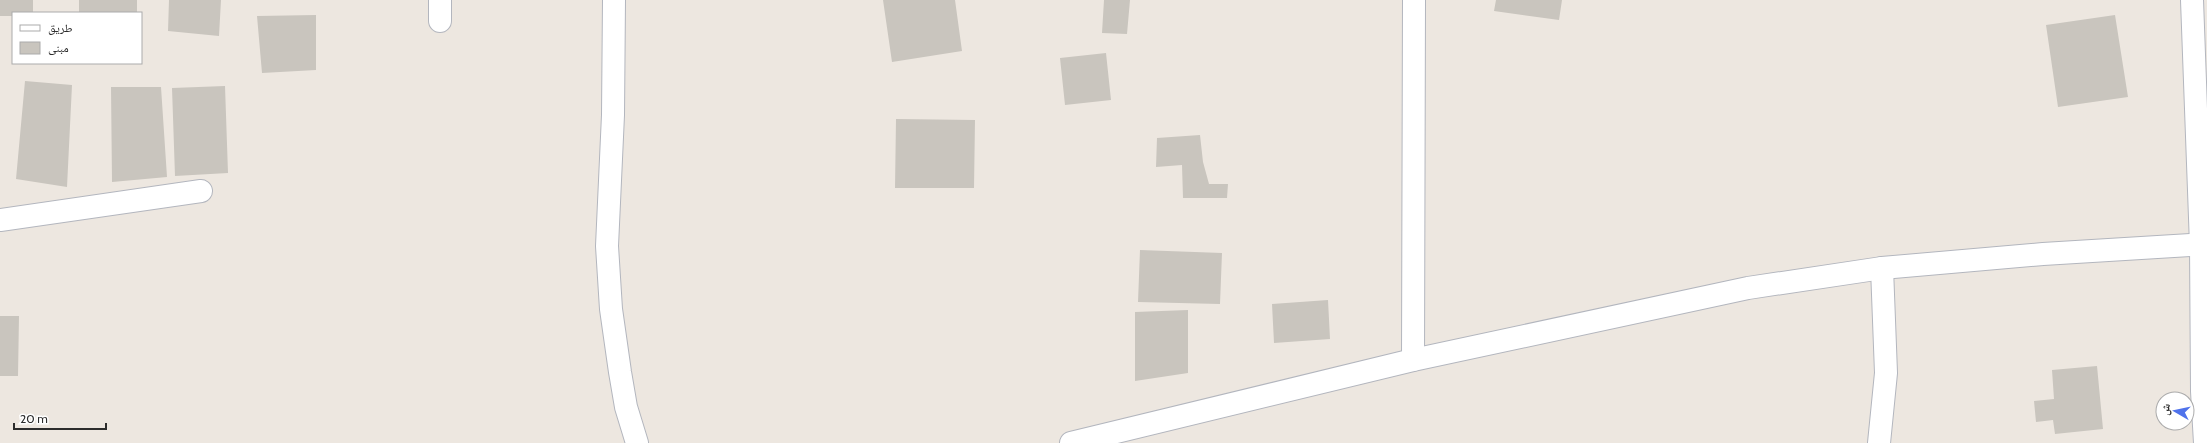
<svg xmlns="http://www.w3.org/2000/svg" width="2207" height="443" viewBox="0 0 2207 443" font-family="Cabin,'Noto Naskh Arabic',sans-serif">
<rect width="100%" height="100%" fill="#ede7e0"/>
<!-- building -->
<path fill="#c9c5be" d="M0 0H33V13H13V16H0Z
M79 0H137V13H79Z
M169 0H221L219 36 168 31Z
M883 0H955L962 51 892 62Z
M1104 0H1130L1127 34 1102 33Z
M1496 0H1562L1559 20 1494 11Z
M316 15V70L262 73 257 16Z
M2115 15 2128 97 2058 107 2046 25Z
M1106 53 1111 100 1065 105 1060 58Z
M25 81 72 85 67 187 16 179Z
M225 86 228 173 175 176 172 88Z
M111 87H161L167 177 112 182Z
M896 119 975 120 974 188H895Z
M1200 135 1203 162 1209 184H1228L1227 198H1183L1182 165 1156 167 1157 138Z
M1140 250 1222 253 1220 304 1138 302Z
M1328 300 1330 339 1274 343 1272 304Z
M1188 310V373L1135 381V312Z
M0 316H19L18 376H0Z
M2097 366 2103 429 2055 434 2053 420 2036 422 2034 401 2054 399 2052 370Z"/>
<g fill="none" stroke-linecap="round" stroke-linejoin="round">
<!-- street casing -->
<g stroke="#b3b6be" stroke-width="24">
<path id="street" d="M440 0V21
M614 0 613 115 607 246 611 309 620 372 626 407 637 443
M2192 0 2201 245 2202 391 2205 443
M0 220 201 191
M1413 360 1414 0
M1879 443 1886 373 1882 268"/>
</g>
<!-- secondary casing -->
<g stroke="#b3b6be" stroke-width="24">
<path id="secondary" d="M1071 443 1413 360 1748 288 1882 268 2043 254 2207 244"/>
</g>
<!-- street -->
<use href="#street" stroke="#fff" stroke-width="22"/>
<!-- secondary -->
<use href="#secondary" stroke="#fff" stroke-width="22"/>
</g>
<!-- legend -->
<rect x="12" y="12" width="130" height="52" fill="#ffffff" stroke="#ababab"/>
<rect x="20" y="25" width="20" height="6" fill="#ffffff" stroke="#ababab"/>
<text x="48" y="32" font-size="12" fill="#2c2c2c">طريق</text>
<rect x="20" y="42" width="20" height="12" fill="#c9c5be" stroke="#ababab"/>
<text x="48" y="52" font-size="12" fill="#2c2c2c">مبنى</text>
<!-- north arrow -->
<g transform="translate(2175 411) rotate(279)"><circle r="19" fill="#ffffff" stroke="#ababab"/>
<path d="M0-3L7 15L0 10L-7 15Z" fill="#4f72eb"/>
<text y="-6" font-size="11" font-weight="bold" text-anchor="middle" fill="#2c2c2c">ش</text>
</g>
<!-- scale -->
<path d="M14 423v6h92v-6" fill="none" stroke="#2c2c2c" stroke-width="2"/>
<text x="20" y="423" font-size="12" fill="#2c2c2c" stroke="#ffffff" stroke-width="3" paint-order="stroke">20 m</text>
</svg>
